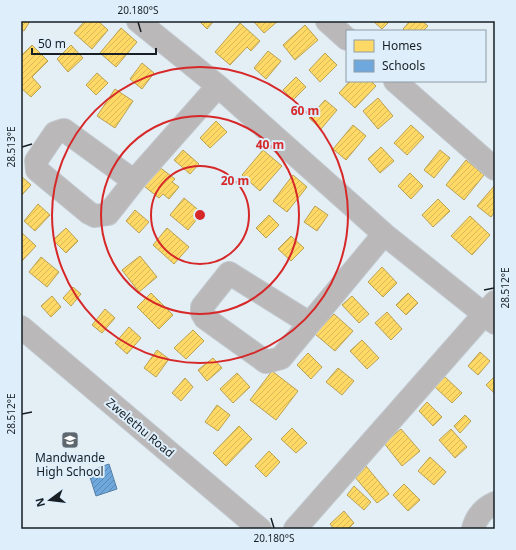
<svg xmlns="http://www.w3.org/2000/svg" width="516" height="550" viewBox="0 0 516 550" font-family="'Noto Sans',sans-serif">
<defs>
<pattern id="homes-hatch" width="6" height="6" patternUnits="userSpaceOnUse"><rect width="6" height="6" fill="#ffd966"/><path d="M-1 1l2-2M0 6l6-6M5 7l2-2" fill="none" stroke="#daba58"/></pattern>
<pattern id="schools-hatch" width="6" height="6" patternUnits="userSpaceOnUse"><rect width="6" height="6" fill="#6fa8dc"/><path d="M-1 1l2-2M0 6l6-6M5 7l2-2" fill="none" stroke="#5a88b2"/></pattern>
</defs>
<rect width="100%" height="100%" fill="#e4eef5"/>
<!-- homes -->
<path fill="url(#homes-hatch)" stroke="#b9a152" d="M21 21H30L24 31 21 29Z
M85 21H98L108 30 92 49 74 33Z
M199 21H214L207 29Z
M253 21H278L264 33Z
M373 21H390L382 29Z
M410 21H422L428 26 423 31H405L403 29Z
M240 23 260 41 251 51 247 47 230 65 215 52Z
M305 25 318 40 295 60 283 45Z
M121 28 137 42 116 67 100 53Z
M32 45 48 61 32 77 41 87 31 97 21 88V56Z
M71 45 83 58 68 72 57 59Z
M268 51 281 61 266 79 254 68Z
M325 53 337 65 320 82 309 70Z
M142 63 154 73 142 89 130 79Z
M97 73 108 83 96 95 86 85Z
M296 77 306 87 293 100 283 90Z
M350 81H371L376 86 355 108 339 93Z
M115 89 133 101 115 128 97 116Z
M378 98 393 116 378 129 363 111Z
M325 100 337 110 321 129 309 118Z
M216 121 227 132 210 148 200 138Z
M353 125 366 136 346 160 333 149Z
M411 125 424 137 407 155 394 143Z
M381 147 394 161 380 173 368 159Z
M183 150 199 164 190 174 174 160Z
M263 150 282 166 260 191 242 175Z
M440 150 450 158 434 178 424 170Z
M466 160 484 175 464 200 446 185Z
M154 163 175 179 172 182 179 187 169 199 163 194 159 198 139 182Z
M410 173 423 186 411 199 398 186Z
M293 175 307 187 287 212 273 201Z
M21 176 31 185 21 196Z
M495 185V211L491 217 477 206Z
M184 198 202 213 188 230 170 215Z
M438 199 450 211 433 227 422 215Z
M38 204 50 215 35 231 24 221Z
M315 206 328 215 317 231 304 222Z
M135 210 149 222 139 233 126 221Z
M269 215 279 225 266 238 256 228Z
M470 216 490 235 472 255 451 236Z
M66 228 78 241 66 253 53 240Z
M167 228 189 247 174 264 153 245Z
M21 232 36 246 21 262Z
M291 236 304 248 291 261 278 249Z
M140 256 157 277 139 292 122 270Z
M41 257 59 272 47 287 29 272Z
M382 267 397 283 383 297 368 282Z
M73 287 81 294 71 306 63 298Z
M151 293 173 315 159 329 137 307Z
M408 293 418 303 406 315 396 305Z
M52 296 61 307 51 317 41 306Z
M352 296 369 314 359 323 342 305Z
M105 309 115 318 102 333 92 325Z
M387 312 402 329 391 340 375 323Z
M334 314 353 331 335 351 315 334Z
M129 327 141 338 127 354 115 343Z
M193 330 204 341 186 359 174 348Z
M362 340 379 358 367 369 350 351Z
M157 350 169 359 156 377 144 368Z
M480 352 490 361 478 375 468 366Z
M308 353 322 367 311 379 297 365Z
M213 358 222 368 207 381 198 370Z
M338 368 354 381 342 395 326 382Z
M272 371 298 391 276 420 250 400Z
M237 373 250 387 233 403 220 389Z
M444 376 462 393 452 403 434 386Z
M495 376V394L486 385Z
M185 378 193 387 181 401 172 393Z
M427 402 442 417 433 426 419 411Z
M217 405 230 415 218 431 205 422Z
M465 415 471 421 460 433 454 426Z
M239 426 252 439 226 466 213 453Z
M292 428 307 443 296 453 281 439Z
M401 429 420 451 402 466 384 443Z
M451 429 467 447 455 458 439 440Z
M269 451 280 462 266 477 255 466Z
M430 457 446 472 434 485 418 471Z
M366 466 389 494 377 503 354 476Z
M404 484 420 500 408 511 393 495Z
M354 486 371 502 364 510 347 495Z
M344 511 354 523 348 529H334L330 524Z"/>
<!-- schools -->
<path fill="url(#schools-hatch)" stroke="#557fa5" d="M109 464 117 489 96 496 88 471Z"/>
<g fill="none" stroke-linecap="round" stroke-linejoin="round">
<!-- minor casing -->
<g stroke="#c1c8ce" stroke-width="24">
<path id="minor" d="M138 21 218 86 384 234 495 323
M327 21 347 39
M395 81 495 169
M134 181 64 130 55 133 36 161 37 170 89 213 95 216 108 214 134 181 218 86
M309 323 229 273 202 307V313L205 318 266 362 281 358 384 234
M21 327 260 529
M295 529 495 302
M473 529C476 517 484 508 495 503"/>
</g>
<!-- minor -->
<use href="#minor" stroke="#bab8b8" stroke-width="22"/>
</g>
<!-- ticks -->
<path fill="none" stroke="#171f25" stroke-width="1.5" d="M138 22 141 32M22 147 32 144M484 290 494 288M22 414 32 412M271 518 274 528"/>
<!-- distance rings -->
<g fill="none" stroke="#d62828" stroke-width="2">
<circle cx="200" cy="215" r="49"/>
<circle cx="200" cy="215" r="99"/>
<circle cx="200" cy="215" r="148"/>
</g>
<!-- icons -->
<defs>
<g id="school-square" transform="scale(0.9)"><rect x="-9" y="-9" width="18" height="18" rx="4" fill="#5f676e" stroke="#deeffb"/><path d="M0-5L7-2L0 1L-7-2ZM-4 1L0 2.5L4 1V4Q0 6-4 4Z" fill="#fff"/></g>
</defs>
<g fill-rule="evenodd">
<use href="#school-square" x="70" y="440"/>
</g>
<g text-anchor="middle" stroke-width="4" stroke-linejoin="round" paint-order="stroke">
<!-- street labels -->
<g font-size="12" fill="#171f25" stroke="#deeffb">
<text transform="translate(140 428) rotate(40)" y="4">Zwelethu Road</text>
</g>
<!-- poi labels -->
<g font-size="12" fill="#171f25" stroke="#deeffb">
<text x="70" y="462">Mandwande<tspan x="70" dy="14">High School</tspan></text>
</g>
</g>
<circle cx="200" cy="215" r="6" fill="#d62828" stroke="#deeffb" stroke-width="2"/>
<g font-size="12" text-anchor="middle" font-weight="bold" fill="#d62828" stroke="#deeffb" stroke-width="4" stroke-linejoin="round" paint-order="stroke">
<text x="305" y="115">60 m</text>
<text x="270" y="149">40 m</text>
<text x="235" y="185">20 m</text>
</g>
<!-- border -->
<rect width="516" height="550" fill="none" stroke="#deeffb" stroke-width="44"/>
<!-- legend -->
<rect x="346" y="30" width="140" height="52" fill="#deeffb" stroke="#8e9ca5"/>
<rect x="354" y="40" width="20" height="12" fill="#ffd966" stroke="#8e9ca5"/>
<text x="382" y="50" font-size="12" fill="#171f25">Homes</text>
<rect x="354" y="60" width="20" height="12" fill="#6fa8dc" stroke="#8e9ca5"/>
<text x="382" y="70" font-size="12" fill="#171f25">Schools</text>
<!-- north arrow -->
<g transform="translate(50 500) rotate(255)" stroke="#deeffb" stroke-width="3" paint-order="stroke">
<path d="M0-3L7 15L0 10L-7 15Z" fill="#171f25"/>
<text y="-6" font-size="11" font-weight="bold" text-anchor="middle" fill="#171f25">N</text>
</g>
<!-- scale -->
<path d="M32 48v6h124v-6" fill="none" stroke="#171f25" stroke-width="2"/>
<text x="38" y="48" font-size="12" fill="#171f25" stroke="#deeffb" stroke-width="3" paint-order="stroke">50 m</text>
<rect x="22" y="22" width="472" height="506" fill="none" stroke="#171f25" stroke-width="1.5"/>
<g font-size="10" text-anchor="middle" fill="#171f25">
<text x="138" y="14">20.180°S</text>
<text transform="translate(11 147) rotate(-90)" y="4">28.513°E</text>
<text transform="translate(505 288) rotate(-90)" y="4">28.512°E</text>
<text transform="translate(11 414) rotate(-90)" y="4">28.512°E</text>
<text x="274" y="542">20.180°S</text>
</g>
</svg>
